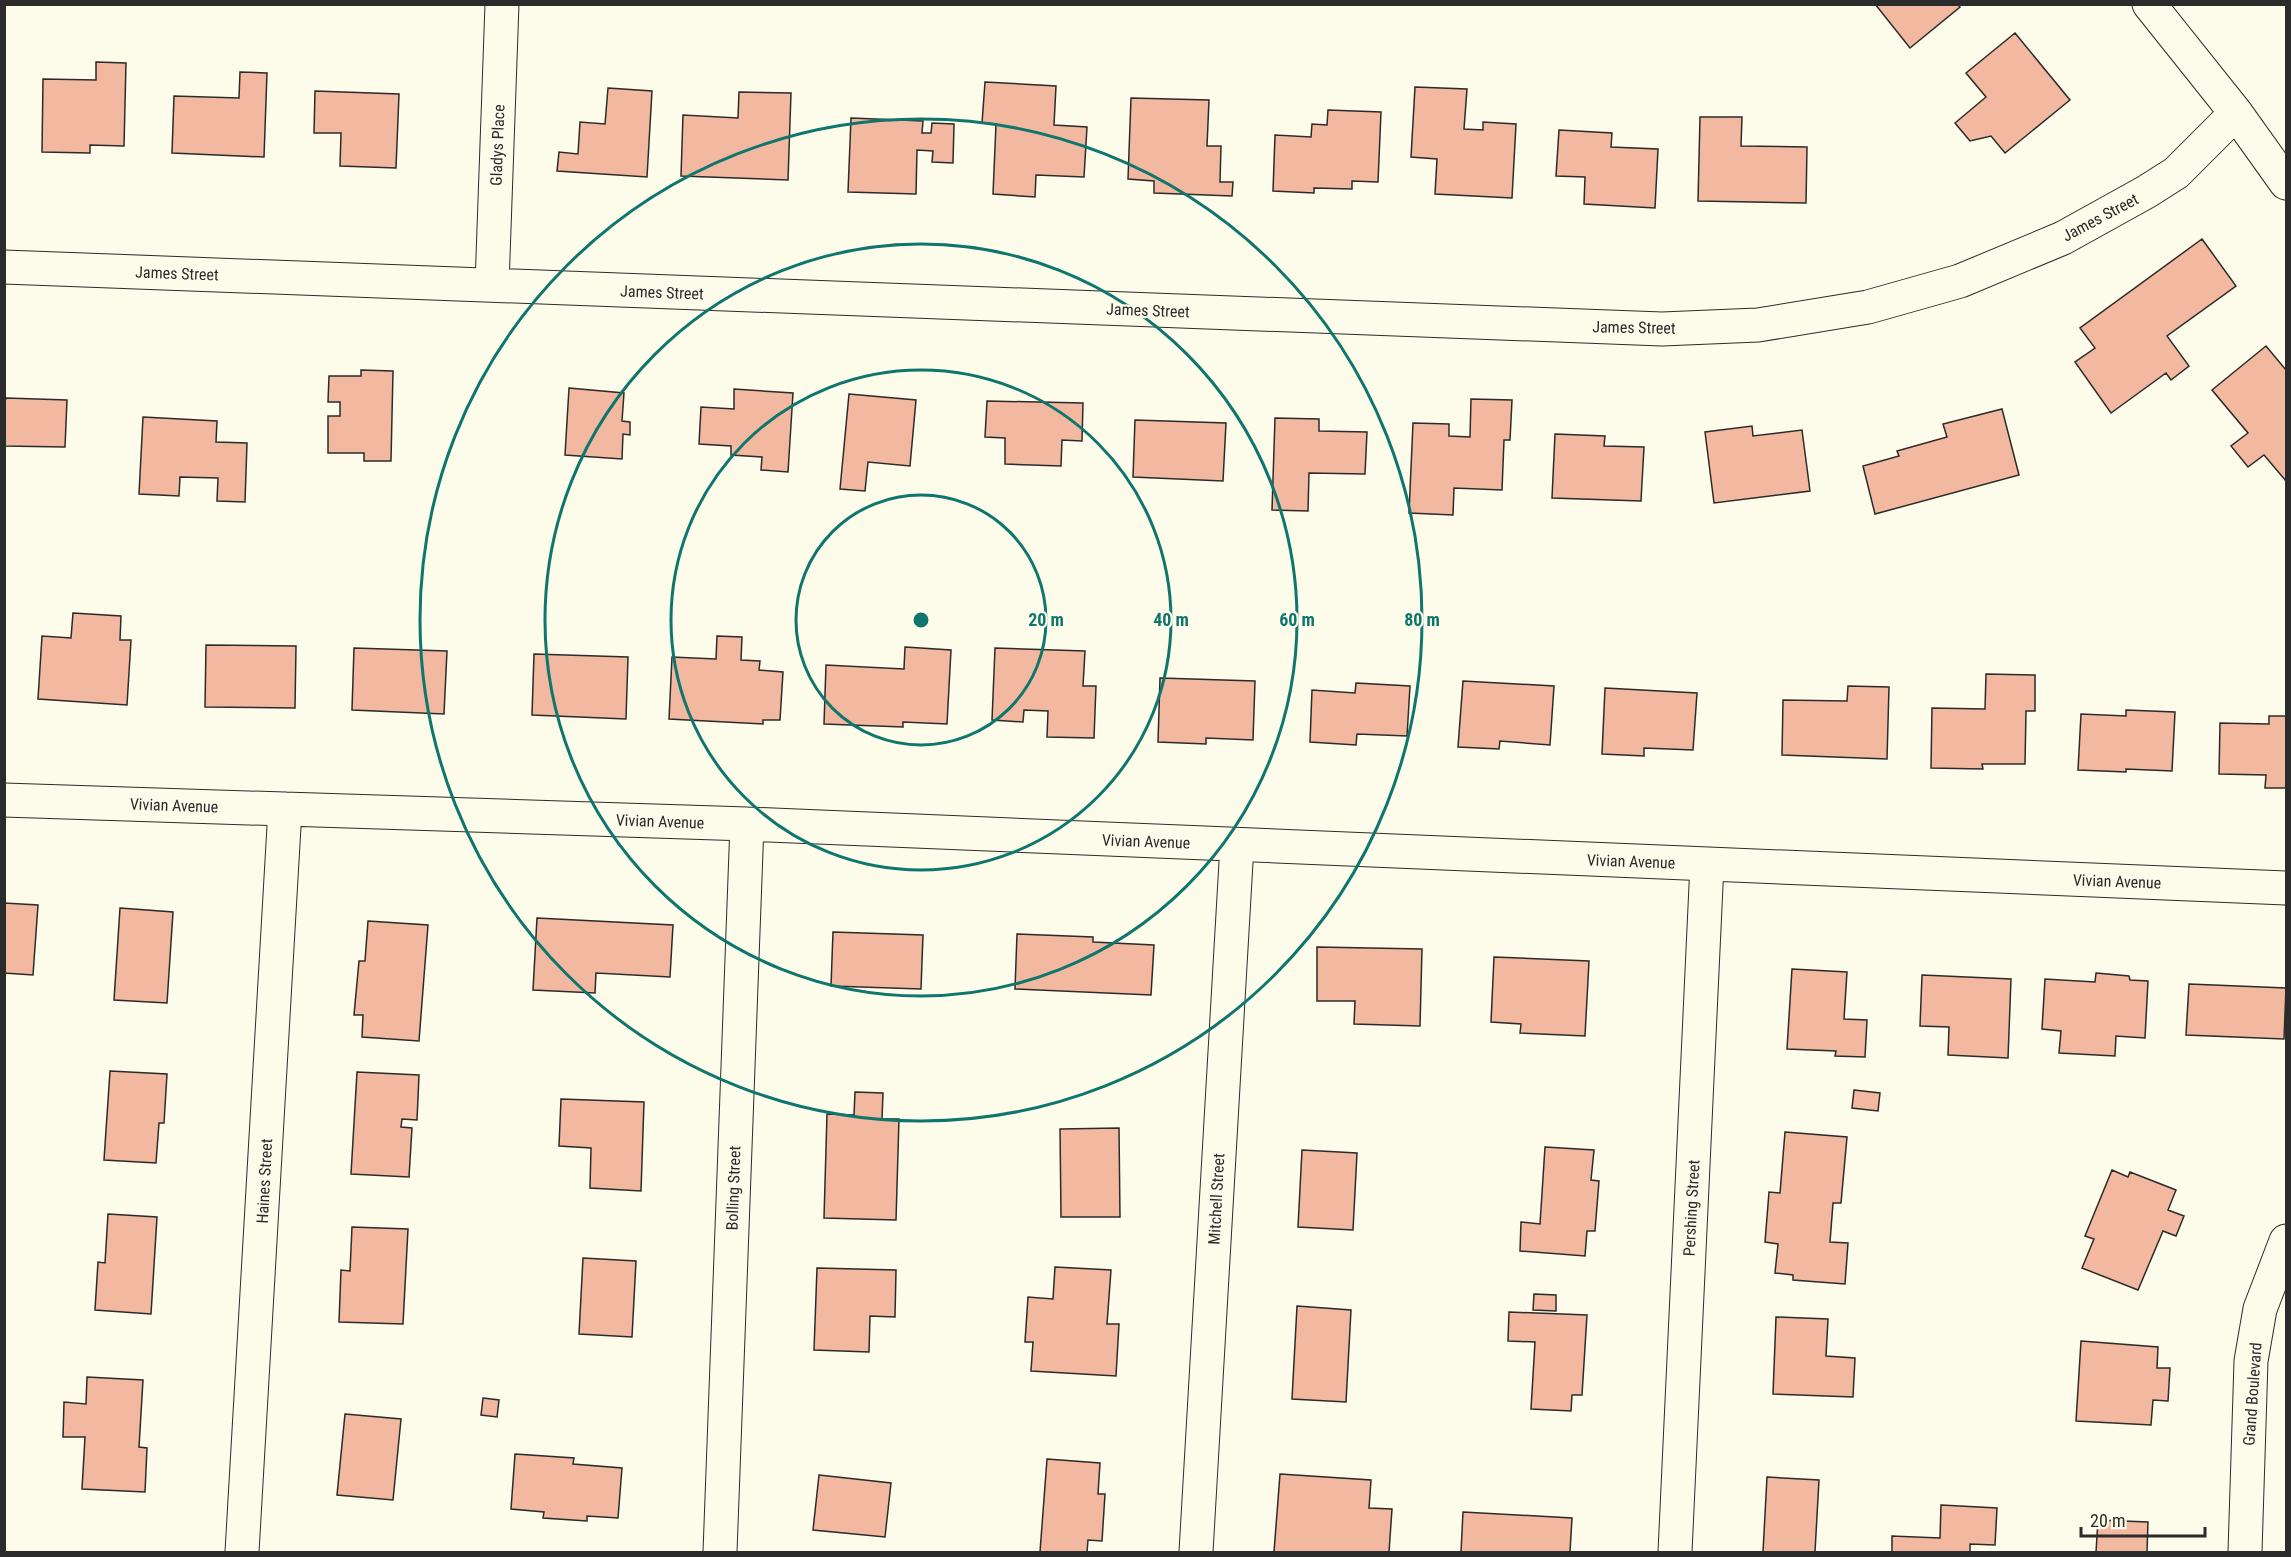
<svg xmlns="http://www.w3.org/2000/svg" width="2291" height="1557" viewBox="0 0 2291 1557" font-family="'Roboto Condensed',sans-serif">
<rect width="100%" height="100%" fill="#fdfbea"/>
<!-- building -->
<path fill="#f2b8a0" stroke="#2b2b2b" stroke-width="1.5" d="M1875 4H1958L1960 7 1910 48Z
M2015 33 2070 100 2005 153 1991 136 1970 141 1955 123 1986 97 1966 73Z
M96 62 126 63 124 146 90 145V153L42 152 43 79 96 80Z
M240 72 267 73 264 157 172 153 174 96 239 98Z
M985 82 1056 86 1054 125 1087 127 1084 177 1036 175 1035 197 993 194 996 124 982 123Z
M1415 87 1467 89 1464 129 1483 130V122L1516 124 1512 198 1435 194 1437 159 1411 157Z
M608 88 652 91 647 177 557 171 559 152 578 154 580 122 605 124Z
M315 91 399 94 396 168 340 166 341 133H314Z
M739 92 791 93 788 180 681 176 683 115 738 118Z
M1131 98 1209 100 1207 146H1221L1220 182H1233L1232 196 1154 193V181L1128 179Z
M1328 110 1381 112 1378 182 1352 181V189L1314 188V193L1273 191 1275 135 1311 137 1312 124 1327 125Z
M1700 117H1742L1741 146 1807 147 1806 203 1698 201Z
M851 118 923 121 922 133H931L932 123 954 124 953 163 932 162 933 151 917 150 916 194 848 192Z
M1559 130 1612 133 1611 147 1658 149 1655 208 1584 204 1585 177 1556 176Z
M2202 239 2236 286 2167 336 2189 366 2171 380 2166 373 2111 413 2075 362 2095 348 2080 328Z
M2266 346 2286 370V481L2264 455 2248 467 2231 446 2248 433 2212 390Z
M361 370 393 371 391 461H364V453H328V416H340V402H328L329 376H361Z
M569 388 624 393 622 421 630 422V435L623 434 622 459 565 455Z
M734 389 793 393 788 472 761 470 762 457 731 455V446L699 444 701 407 734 409Z
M849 394 916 400 910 466 868 462 865 491 840 489Z
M6 398 67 400 65 447 4 446V405Z
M1471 399 1512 400 1510 440H1504L1502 490 1454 488 1453 515 1409 513 1413 423 1449 424V436L1470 437Z
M987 401 1083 403 1082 441 1062 440 1061 466 1005 464V438L985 437Z
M2002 409 2019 475 1875 514 1863 466 1899 456 1897 451 1947 437 1943 424Z
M143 417 217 421 216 442 247 443 245 502 217 501 218 478 180 477 179 496 139 494Z
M1275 418 1319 419V431L1367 432 1365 474 1309 473 1308 511 1272 510Z
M1135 420 1226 423 1223 481 1133 477Z
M1752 426 1753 436 1802 430 1810 491 1714 503 1705 432Z
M1555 434 1605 436 1604 446 1644 447 1641 501 1552 498Z
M73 613 121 616 120 640H131L127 705 38 699 42 636 71 638Z
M717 636 742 637 741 660 760 661 759 670 783 672 780 720H763V724L669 719 672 657 716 659Z
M206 645 296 646 295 708 205 707Z
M905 647 951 650 947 724 903 722V727L824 724 826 665 904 669Z
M354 648 447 651 444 714 352 710Z
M995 648 1085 651 1083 686H1096L1094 738 1047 737 1048 711 1024 710 1023 722 992 720Z
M534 654 628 657 626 719 532 715Z
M1986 674 2035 675V711H2026L2025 764H1982L1983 769 1931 768 1932 708 1985 709Z
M1160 678 1255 681 1253 740 1206 738V744L1158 742Z
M1463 681 1554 686 1550 745 1500 741 1499 749 1458 747Z
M1356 683 1410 686 1407 736 1357 734 1356 745 1310 742 1312 690 1355 693Z
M1848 686 1889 687 1887 759 1782 755 1783 700 1847 701Z
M1605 688 1697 693 1693 750 1644 748V756L1602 754Z
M2126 710 2175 712 2172 771 2126 769V772L2078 770 2081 714 2126 716Z
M2269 716H2286V788H2265L2266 775 2219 774 2220 723 2269 724Z
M4 903 38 905 33 975 4 973Z
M120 908 173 912 167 1003 114 1000Z
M537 918 673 925 670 977 596 973 595 993 533 990Z
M368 921 428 925 419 1041 362 1037 363 1015H354L359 961H365Z
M833 932 923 935 921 989 831 986Z
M1017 934 1093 937V942L1154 945 1151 995 1015 989Z
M1317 947 1422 949 1420 1026 1354 1024 1355 1001H1317Z
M1494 957 1589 961 1585 1036 1520 1033 1521 1024 1491 1022Z
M1792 969 1847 972 1844 1019 1867 1020 1865 1057 1835 1056 1836 1051 1787 1049Z
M2096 973 2129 976 2130 980 2148 981 2145 1038 2116 1036 2115 1056 2059 1053 2061 1031 2042 1029 2045 979 2095 982Z
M1922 975 2011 979 2008 1058 1948 1055 1949 1027 1920 1026Z
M2189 984 2286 988 2284 1039 2186 1035Z
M110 1071 167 1074 164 1123H159L156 1163 104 1160Z
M357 1072 419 1075 417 1120 402 1119 401 1127 412 1128 409 1177 351 1174Z
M1854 1090 1880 1093 1878 1111 1852 1108Z
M855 1092 883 1093 882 1119H899L896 1220 824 1218 827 1114 854 1115Z
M561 1099 644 1102 641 1191 590 1188 591 1148 559 1146Z
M1119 1128 1120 1217H1061L1060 1129Z
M1785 1132 1847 1137 1841 1203H1833L1830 1242 1848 1243 1845 1284 1793 1280V1275L1775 1273 1778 1244 1765 1242 1769 1192 1780 1193Z
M1545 1147 1594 1150 1591 1180 1599 1181 1595 1231H1587L1585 1256 1520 1251 1521 1222 1540 1224Z
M1302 1150 1357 1153 1353 1230 1298 1227Z
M2112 1170 2128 1177 2130 1172 2176 1190 2168 1210 2184 1216 2176 1236 2163 1231 2138 1290 2082 1268 2094 1239 2085 1236Z
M108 1214 157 1217 151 1314 95 1310 98 1262 105 1263Z
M352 1227 408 1229 403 1324 339 1322 341 1270 350 1271Z
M583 1258 636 1261 632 1337 579 1334Z
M1055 1267 1111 1270 1107 1324H1119L1116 1376 1031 1371 1033 1342H1025L1028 1297 1053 1299Z
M817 1268 896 1270 895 1317 870 1316 869 1352 814 1350Z
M1534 1294 1556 1295V1311L1533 1310Z
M1297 1306 1351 1310 1346 1402 1292 1399Z
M1509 1312 1587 1315 1582 1395H1572L1571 1411 1531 1409 1535 1342 1508 1341Z
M1776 1317 1828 1319 1826 1356 1855 1358 1853 1397 1773 1394Z
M2081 1341 2158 1347 2157 1368H2170L2168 1401 2153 1400 2151 1425 2076 1421Z
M87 1377 143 1380 139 1447 147 1448 145 1492 82 1489 85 1437H63L64 1402 86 1404Z
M483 1398 499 1400 497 1417 481 1415Z
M345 1414 401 1419 393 1500 337 1495Z
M515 1454 574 1458 573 1464 622 1468 618 1518 587 1516V1521L543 1518 544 1512 511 1509Z
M1047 1459 1100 1463 1098 1494H1105L1102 1541 1088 1540 1087 1552H1040Z
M1280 1474 1371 1480 1369 1508 1392 1509 1389 1552H1274Z
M819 1475 891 1483 885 1537 813 1530Z
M1767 1477 1819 1480 1815 1552H1763Z
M1941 1505 1997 1508 1995 1545 1970 1544V1552H1892V1536L1940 1538Z
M1463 1512 1572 1518 1570 1552H1461Z
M2098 1520 2148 1522 2147 1552H2096Z"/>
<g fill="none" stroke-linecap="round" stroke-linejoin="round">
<!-- minor casing -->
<g stroke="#2b2b2b" stroke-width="35">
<path id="minor" d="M2149 4 2236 113 2286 183
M4 267 1662 329 1758 325 1868 307 1960 281 2063 238 2146 192 2176 173 2236 113
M492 285 502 4
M4 800 747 824 2286 888
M242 1552 285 809
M720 1552 747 824
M1196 1552 1237 845
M1675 1552 1707 864
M2245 1552 2251 1361 2260 1309 2286 1241"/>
</g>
<!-- minor -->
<use href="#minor" stroke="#fdfbea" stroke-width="33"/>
</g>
<!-- distance rings -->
<g fill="none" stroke="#0f766e" stroke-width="3">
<circle cx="921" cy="620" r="125"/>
<circle cx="921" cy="620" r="250"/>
<circle cx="921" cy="620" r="376"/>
<circle cx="921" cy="620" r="501"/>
</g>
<g text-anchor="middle" stroke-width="4.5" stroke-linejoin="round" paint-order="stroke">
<!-- street labels -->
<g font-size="16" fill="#2b2b2b" stroke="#fdfbea">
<text transform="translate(497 145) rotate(-88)" y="6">Gladys Place</text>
<text transform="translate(2100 217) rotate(-28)" y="6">James Street</text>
<text transform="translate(177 273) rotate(2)" y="6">James Street</text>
<text transform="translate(662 292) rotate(2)" y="6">James Street</text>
<text transform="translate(1148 310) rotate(2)" y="6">James Street</text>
<text transform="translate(1634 327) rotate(1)" y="6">James Street</text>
<text transform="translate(174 805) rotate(2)" y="6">Vivian Avenue</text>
<text transform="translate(660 821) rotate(2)" y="6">Vivian Avenue</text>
<text transform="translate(1146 841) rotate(2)" y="6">Vivian Avenue</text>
<text transform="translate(1631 861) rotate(2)" y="6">Vivian Avenue</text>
<text transform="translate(2117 881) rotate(2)" y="6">Vivian Avenue</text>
<text transform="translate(264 1181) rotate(-87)" y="6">Haines Street</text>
<text transform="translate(733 1188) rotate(-88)" y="6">Bolling Street</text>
<text transform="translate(1216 1199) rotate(-87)" y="6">Mitchell Street</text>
<text transform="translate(1691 1208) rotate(-87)" y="6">Pershing Street</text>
<text transform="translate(2252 1394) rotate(-86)" y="6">Grand Boulevard</text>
</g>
</g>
<circle cx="921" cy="620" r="9" fill="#0f766e" stroke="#fdfbea" stroke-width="3"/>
<g font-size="18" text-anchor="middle" font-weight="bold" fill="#0f766e" stroke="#fdfbea" stroke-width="4.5" stroke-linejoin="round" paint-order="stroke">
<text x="1046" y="626">20 m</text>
<text x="1171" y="626">40 m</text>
<text x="1297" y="626">60 m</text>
<text x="1422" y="626">80 m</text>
</g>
<!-- border -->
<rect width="2291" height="1557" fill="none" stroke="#2b2b2b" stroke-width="12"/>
<!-- scale -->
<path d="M2081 1527v9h124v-9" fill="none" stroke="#2b2b2b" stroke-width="3"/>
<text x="2090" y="1527" font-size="18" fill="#2b2b2b" stroke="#fdfbea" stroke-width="4.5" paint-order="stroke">20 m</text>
</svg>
